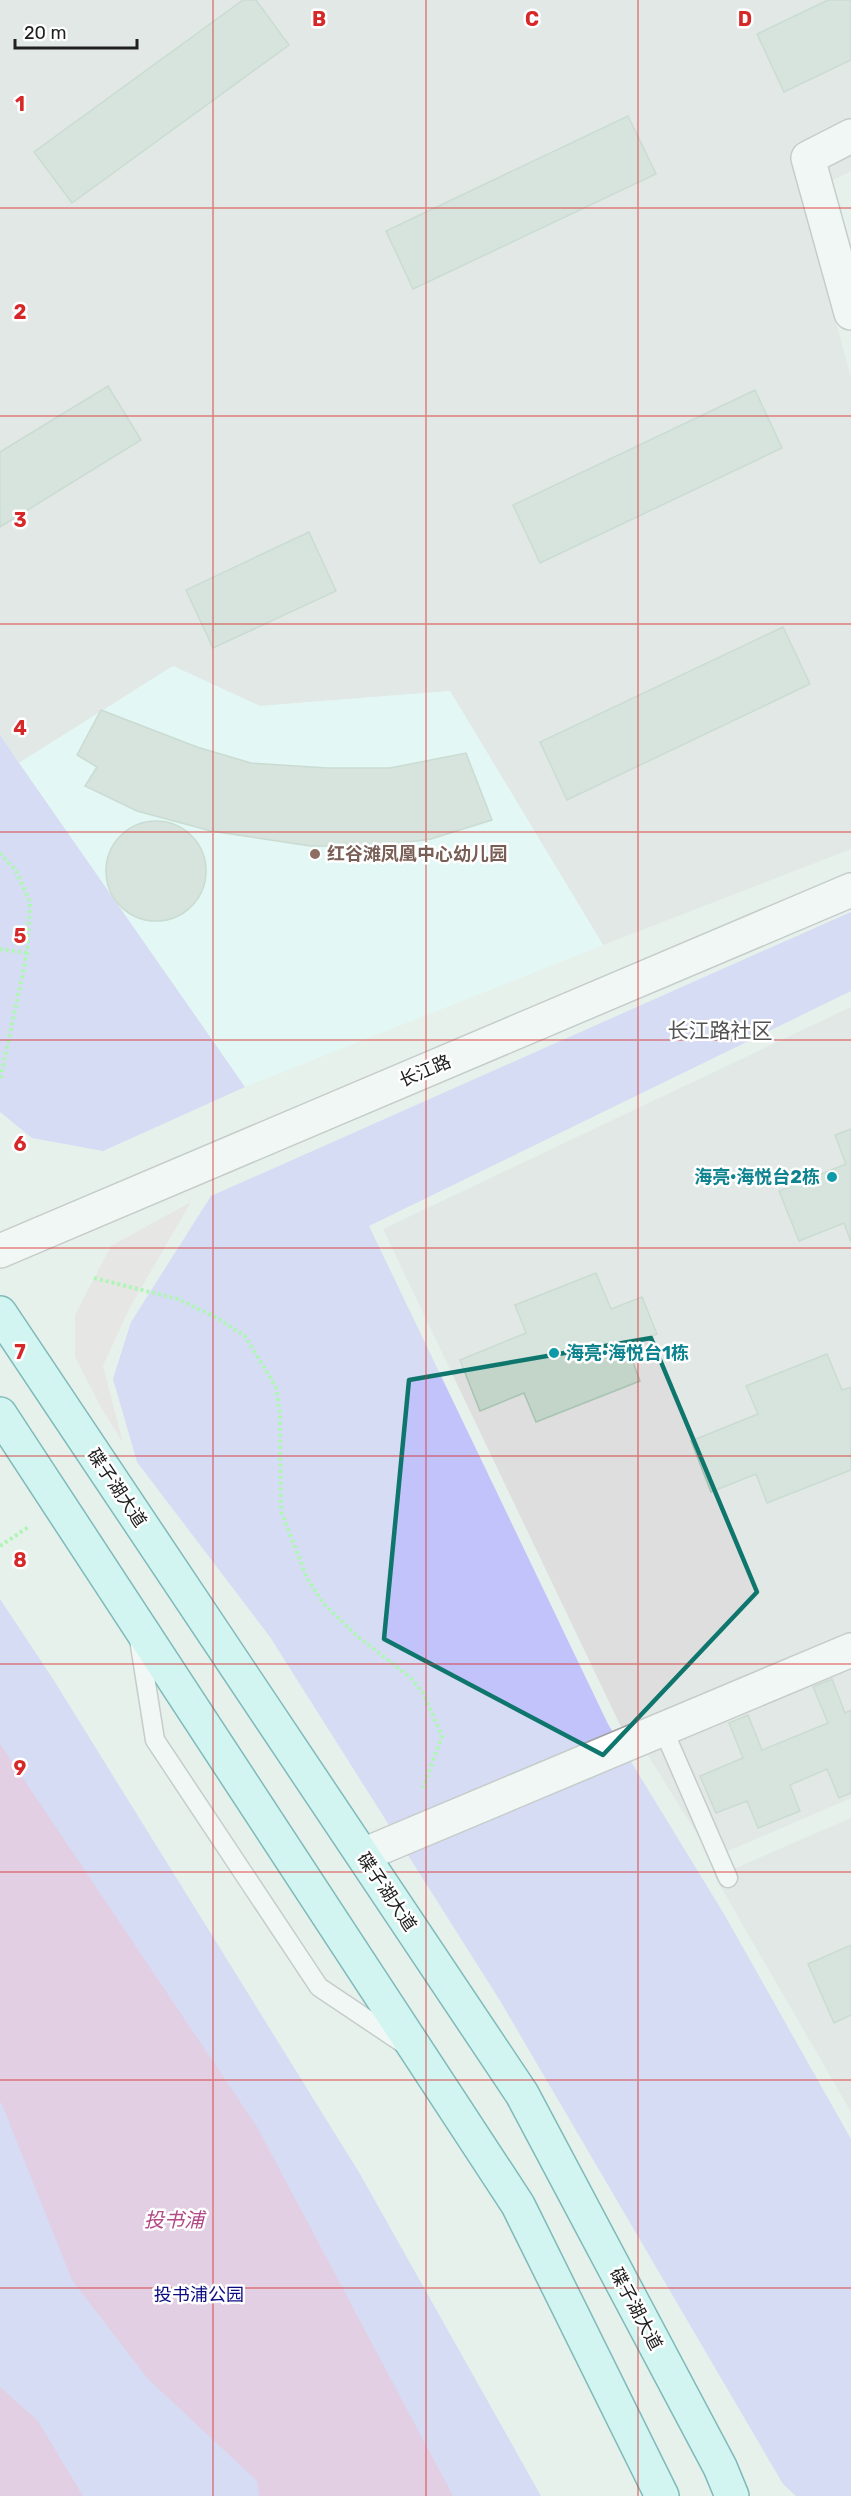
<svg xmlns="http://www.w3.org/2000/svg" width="851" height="2496" viewBox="0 0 851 2496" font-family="Rubik,'Noto Sans SC',sans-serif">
<rect width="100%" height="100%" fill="#e6f1ec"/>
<!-- residential -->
<path fill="#dddedd" d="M0 0H851V171L801 196 851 377V849L603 945 450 691 260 706 173 666 19 763 0 735Z
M851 1007V1633L622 1729 383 1229Z
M851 1659V1798L712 1858 644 1749Z
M851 1818V2112L715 1877Z"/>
<!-- education -->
<path fill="#e1fffd" d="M173 666 260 706 450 691 603 945 245 1087 19 763Z"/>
<!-- park -->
<path fill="#c3c3fb" d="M0 735 19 763 245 1087 103 1151 32 1138 0 1112Z
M851 912V991L369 1226 608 1724 724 1914 851 2139V2496H796L783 2484 499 1999 270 1637 137 1462 113 1379 131 1322 211 1196Z
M0 1599 53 1679 360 2174 541 2496H0Z"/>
<!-- plaza -->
<path fill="#e7dadb" d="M191 1202 129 1309 103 1366 123 1443 102 1409 75 1357V1315L111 1246Z"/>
<!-- water -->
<path fill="#dfa6d7" d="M0 1744 257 2127 453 2496H259L257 2481 148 2379 72 2280 1 2102 0 2104Z
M0 2387 38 2421 83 2496H0Z"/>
<!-- building -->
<path fill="#c3d4c9" stroke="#a8c3b2" stroke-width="1.5" d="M243 0H256L289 45 72 203 34 152Z
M828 0H851V60L784 92 757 34Z
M628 116 656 174 413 289 386 231Z
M108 386 141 440 0 527V452Z
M755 390 782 448 540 563 513 505Z
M309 532 336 591 213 648 186 590Z
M783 627 810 684 567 800 540 742Z
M101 710 197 747 251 763 327 768H390L466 753 492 820 431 839 378 846H310L211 831 137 811 85 786 97 767 77 755Z
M106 871a50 50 0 1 1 100 0a50 50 0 1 1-100 0Z
M851 1129V1242L844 1223 799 1241 779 1191 846 1164 835 1135Z
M596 1273 611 1309 642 1297 657 1334 627 1346 640 1381 536 1422 524 1393 480 1411 460 1360 526 1333 515 1305Z
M827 1354 842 1390 851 1387V1470L767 1503 756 1474 711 1492 691 1441 758 1414 746 1386Z
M832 1679 845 1713 851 1710V1793L839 1798 827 1769 790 1785 800 1811 758 1828 747 1801 716 1813 700 1776 743 1758 729 1723 748 1715 762 1750 828 1723 813 1687Z
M851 1945V2015L834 2023 808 1964Z"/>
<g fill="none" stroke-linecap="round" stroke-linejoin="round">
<!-- service casing -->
<g stroke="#a1a1a1" stroke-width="21">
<path id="service" d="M139 1639 155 1740 319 1987 404 2044
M663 1729 728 1878"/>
</g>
<!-- minor casing -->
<g stroke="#a1a1a1" stroke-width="36">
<path id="minor" d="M851 136 808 158 851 313
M363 1855 851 1650"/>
</g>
<!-- tertiary casing -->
<g stroke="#a1a1a1" stroke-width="36">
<path id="tertiary" d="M0 1251 851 890"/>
</g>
<!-- secondary casing -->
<g stroke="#03787b" stroke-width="36">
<path id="secondary" d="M0 1313 522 2094 720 2467 732 2496
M0 1414 518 2205 662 2496"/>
</g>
<!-- path -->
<path stroke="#6bfc6f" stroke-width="4" stroke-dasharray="3 3" stroke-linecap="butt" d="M0 853 16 871 30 902 27 953 0 1081
M0 949 27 953
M94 1278 178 1299 217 1318 245 1336 276 1387 280 1414 281 1511 307 1578 323 1603 357 1636 410 1677 423 1693 442 1736 423 1788
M0 1546 30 1526"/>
<!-- service -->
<use href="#service" stroke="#fff" stroke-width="18"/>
<!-- minor -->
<use href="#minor" stroke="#fff" stroke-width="33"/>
<!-- tertiary -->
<use href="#tertiary" stroke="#fff" stroke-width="33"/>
<!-- secondary -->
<use href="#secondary" stroke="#bafbf9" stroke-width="33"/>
</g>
<!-- marked area -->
<path d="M0 0H851V2496H0ZM651 1338 757 1592 603 1755 384 1639 409 1380Z" fill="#e6f1ec" fill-opacity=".55" fill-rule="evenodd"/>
<path fill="none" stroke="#0f766e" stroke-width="4.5" stroke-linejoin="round" d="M651 1338 757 1592 603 1755 384 1639 409 1380Z"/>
<!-- grid -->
<path fill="none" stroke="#d62828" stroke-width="1.5" stroke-opacity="0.55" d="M213 0V2496M426 0V2496M638 0V2496M0 208H851M0 416H851M0 624H851M0 832H851M0 1040H851M0 1248H851M0 1456H851M0 1664H851M0 1872H851M0 2080H851M0 2288H851"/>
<!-- markers -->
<circle fill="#8d6e63" stroke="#fff" stroke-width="2" cx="315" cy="854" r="6"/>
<g fill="#0f9aa8" stroke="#fff" stroke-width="2">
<circle cx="832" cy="1177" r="6"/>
<circle cx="554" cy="1353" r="6"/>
</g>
<g text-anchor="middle" stroke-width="5" stroke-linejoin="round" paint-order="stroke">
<!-- education labels -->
<g font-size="18" font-weight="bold" fill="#785e54" stroke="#fff" text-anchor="start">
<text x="327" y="860">红谷滩凤凰中心幼儿园</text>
</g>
<!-- street labels -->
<g font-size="18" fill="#202020" stroke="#fff">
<text transform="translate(425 1071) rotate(-23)" y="6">长江路</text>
<text transform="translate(117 1488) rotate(56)" y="6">碟子湖大道</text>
<text transform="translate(387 1892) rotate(56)" y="6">碟子湖大道</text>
<text transform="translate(636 2309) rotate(62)" y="6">碟子湖大道</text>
</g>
<!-- culture labels -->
<g font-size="18" font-weight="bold" fill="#0d838f" stroke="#fff" text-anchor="end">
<text x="820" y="1183">海亮·海悦台2栋</text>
<text x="566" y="1359" text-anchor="start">海亮·海悦台1栋</text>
</g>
<!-- park labels -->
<g font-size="18" fill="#0a0a82" stroke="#fff">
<text x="199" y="2301">投书浦公园</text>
</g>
<!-- water labels -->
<g font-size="20" font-style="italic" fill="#b24a86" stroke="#fff">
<text x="174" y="2227">投书浦</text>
</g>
<!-- quarter labels -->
<g font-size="21" fill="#535353" stroke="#fff">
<text x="720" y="1038">长江路社区</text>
</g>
</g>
<g font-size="20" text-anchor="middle" font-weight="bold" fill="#d62828" stroke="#fff" stroke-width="5" stroke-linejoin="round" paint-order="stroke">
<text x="319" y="26">B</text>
<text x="532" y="26">C</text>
<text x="745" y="26">D</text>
<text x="20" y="111">1</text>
<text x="20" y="319">2</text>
<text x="20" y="527">3</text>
<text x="20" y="735">4</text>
<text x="20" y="943">5</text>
<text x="20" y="1151">6</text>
<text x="20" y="1359">7</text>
<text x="20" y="1567">8</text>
<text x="20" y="1775">9</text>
</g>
<!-- scale -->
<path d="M15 39v9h122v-9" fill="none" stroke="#202020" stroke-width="3"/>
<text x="24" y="39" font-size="18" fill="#202020" stroke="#ffffff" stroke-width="4.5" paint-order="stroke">20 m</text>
</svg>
